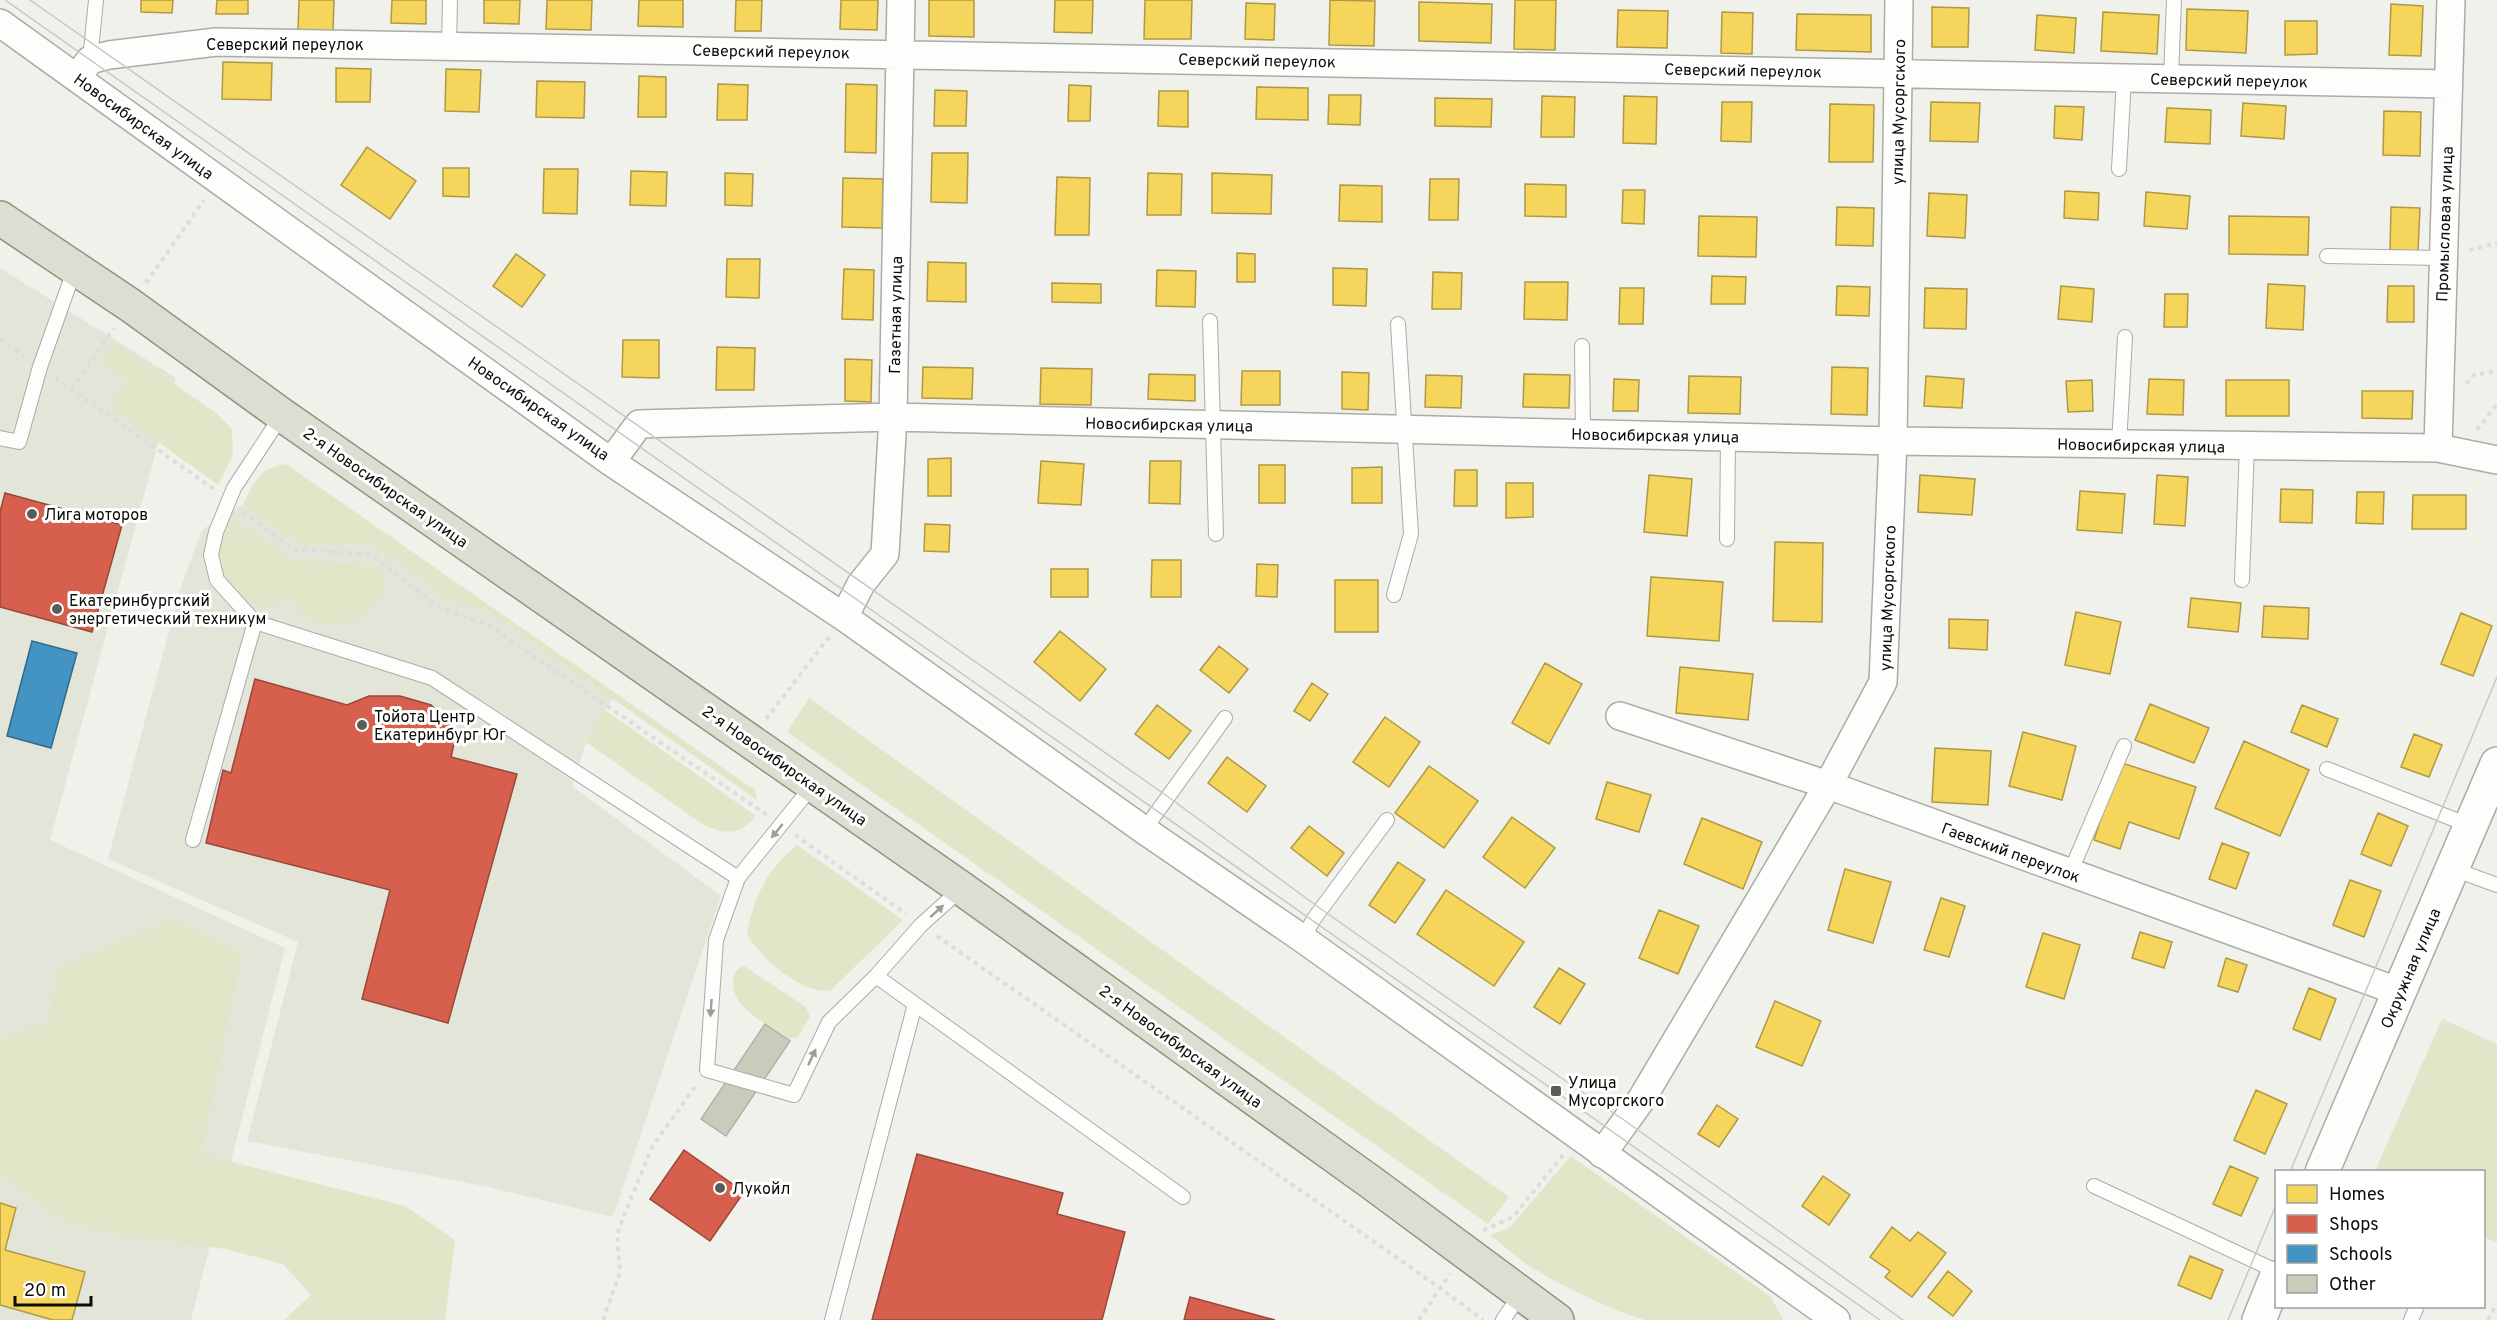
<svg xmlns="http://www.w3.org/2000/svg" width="2497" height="1320" viewBox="0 0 2497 1320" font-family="Overpass,sans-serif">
<rect width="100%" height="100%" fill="#f0f1eb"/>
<!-- built -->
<path fill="#e2e5d7" d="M0 268 176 378 50 840 285 948 191 1320H0Z
M243 504 302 546 372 544 451 601 489 612 613 698 586 742 572 786 721 896 613 1217 484 1186 247 1141 298 942 108 859 181 586 202 530Z"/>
<!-- green -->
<path fill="#e1e6c8" d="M114 342 216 413 232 429 233 455 218 485 110 407 128 380 102 360Z
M286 464 755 790 757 800 489 612 451 601 372 544 302 546 243 504C255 481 258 468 286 464Z
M234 519 292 560 380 567C381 571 384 576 384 580 385 617 326 639 300 612 296 608 294 601 291 595L262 610C252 603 235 595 227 585 210 563 218 538 234 519Z
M809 698 1509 1197 1488 1224 787 732Z
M605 710 756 816C738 836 725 835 702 824L586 742Z
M797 845 903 920 831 990C804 996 760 958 747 934 753 898 768 868 797 845Z
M174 919 242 953 201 1154 405 1206 455 1240 445 1320H284L311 1295 283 1264 225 1249 128 1236 64 1221 13 1182 0 1176V1040L48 1022 59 968Z
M744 966 806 1007 810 1017 798 1037 789 1039C769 1025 734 1010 733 984 732 974 736 969 744 966Z
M2442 1019 2497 1044V1243L2484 1237V1172L2375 1171Z
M1571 1156 1771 1297 1783 1320H1645L1615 1310 1562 1285 1526 1264 1490 1235 1509 1228Z"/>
<!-- homes -->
<path fill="#f6d55c" stroke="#b09943" stroke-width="1.5" d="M141 0H173L172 13 141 12Z
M217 0H248V14H216Z
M299 0H334L333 31H298Z
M392 0H426V24L391 23Z
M484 0H520L519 24 484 23Z
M547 0H592L591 30 546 29Z
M639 0H683V27L638 26Z
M736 0H762L761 31H735Z
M841 0H878L877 30 840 29Z
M929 0H974V37L929 36Z
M1055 0H1093L1092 33 1054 32Z
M1145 0H1192L1191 39H1144Z
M1330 0 1375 1 1374 46 1329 45Z
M1515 0H1556L1555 50 1514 49Z
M1419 2 1492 4 1491 43 1419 41Z
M1246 3 1275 4 1274 40 1245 39Z
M2391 4 2423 6 2421 56 2389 55Z
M1932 7 1969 8 1968 47H1932Z
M2187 9 2248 11 2246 53 2186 50Z
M1618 10 1668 11 1667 48 1617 47Z
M1722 12 1753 13 1752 54 1721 53Z
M2103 12 2159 15 2157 54 2101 51Z
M1797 14 1871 15V52L1796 50Z
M2037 15 2076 18 2074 53 2035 50Z
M2285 21H2317V54L2285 55Z
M223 62 272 63 271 100 222 99Z
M336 68 371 69 370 102H336Z
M446 69 481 70 479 112 445 111Z
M639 76 666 77V117H638Z
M537 81 585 82 584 118 536 117Z
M718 84 748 85 747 120H717Z
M846 84 877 85 876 153 845 152Z
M1069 85 1091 86 1090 121H1068Z
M1257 87 1308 88V120L1256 119Z
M935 90 967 91 966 126H934Z
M1159 91H1188V127L1158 126Z
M1329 95H1361L1360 125 1328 124Z
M1542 96 1575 97 1574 137H1541Z
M1624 96 1657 97 1656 144 1623 143Z
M1435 98 1492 99 1491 127 1435 126Z
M1722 102H1752L1751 142 1721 141Z
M1931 102 1980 103 1978 142 1930 141Z
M2243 103 2286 106 2284 139 2241 136Z
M1830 104 1874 105 1873 162H1829Z
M2055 106 2084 107 2082 140 2054 138Z
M2167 108 2211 110 2210 144 2165 142Z
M2384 111 2421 112 2420 156 2383 155Z
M367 147 416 181 390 219 341 185Z
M932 153H968L967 203 931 202Z
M443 168H469V197L443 196Z
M544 169H578L577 214 543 213Z
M631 171 667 172 666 206 630 205Z
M725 173 753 174 752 206 725 205Z
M1148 173 1182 174 1181 215H1147Z
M1212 173 1272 175 1271 214 1212 213Z
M1057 177 1090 178 1089 235H1055Z
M843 178 883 179 882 228 842 227Z
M1430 179H1459L1458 220H1429Z
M1525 184 1566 185V217L1525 216Z
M1340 185 1382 186V222L1339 221Z
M1623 190H1645L1644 224 1622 223Z
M2065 191 2099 193 2098 220 2064 218Z
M2146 192 2190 196 2187 229 2144 226Z
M1929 193 1967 195 1965 238 1927 236Z
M1837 207 1874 208 1873 246 1836 245Z
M2391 207 2420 208 2418 251 2390 250Z
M1699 216 1757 217 1756 257 1698 256Z
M2229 216 2309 217 2308 255 2229 254Z
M1237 253 1255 254V282H1237Z
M516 254 545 275 522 307 493 286Z
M727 259H760L759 298 726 297Z
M928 262 966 263V302L927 301Z
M1333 268 1367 269 1366 306 1333 305Z
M844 269 874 270 873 320 842 319Z
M1157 270 1196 271 1195 307 1156 306Z
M1433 272 1462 273 1461 309H1432Z
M1712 276 1746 277 1745 304H1711Z
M1525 282H1568L1567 320 1524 319Z
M1052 283 1101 284V303L1052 302Z
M2268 284 2305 286 2303 330 2266 328Z
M1837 286 1870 287 1869 316 1836 315Z
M2061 286 2094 289 2092 322 2058 319Z
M2388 286H2414V322H2387Z
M1620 288H1644L1643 324H1619Z
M1925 288 1967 289 1966 329 1924 328Z
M2165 294H2188L2187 327H2164Z
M623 340H659V378L622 377Z
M717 347 755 348 754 390H716Z
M845 359 872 360 871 402 845 401Z
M923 367 973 368 972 399 922 398Z
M1832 367 1868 368 1867 415 1831 414Z
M1041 368 1092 369 1091 405 1040 404Z
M1242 371H1280V405H1241Z
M1342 372 1369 373 1368 410 1342 409Z
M1149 374 1195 375V401L1148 399Z
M1524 374 1570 375 1569 408 1523 407Z
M1426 375 1462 376 1461 408 1425 407Z
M1689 376 1741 377 1740 414 1688 413Z
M1926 376 1964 379 1962 408 1924 406Z
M1614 379 1639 380 1638 411H1613Z
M2149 379 2184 380 2183 415 2147 414Z
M2092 380 2093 411 2068 412 2066 381Z
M2226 380H2289V416H2226Z
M2362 391H2413L2412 419 2362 418Z
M951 458V496H928V459Z
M1041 461 1084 464 1081 505 1038 503Z
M1150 461H1181L1180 504 1149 503Z
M1259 465H1285V503H1259Z
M1382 467V503H1352V468Z
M1455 470H1477V506H1454Z
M1649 475 1692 479 1687 536 1644 532Z
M1920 475 1975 479 1972 515 1918 512Z
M2157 475 2188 477 2185 526 2154 524Z
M1506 483H1533V517L1506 518Z
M2281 489 2313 490 2312 523 2280 522Z
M2080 491 2125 494 2122 533 2077 530Z
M2357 492H2384L2383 524 2356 523Z
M2413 495H2466V529H2412Z
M925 524 950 525 949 552 924 551Z
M1775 542 1823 543 1822 622 1773 621Z
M1152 560H1181V597H1151Z
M1257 564 1278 565 1277 597 1256 596Z
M1051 569H1088V597H1051Z
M1651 577 1723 582 1719 641 1647 636Z
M1335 580H1378V632H1335Z
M2191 598 2241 603 2238 632 2188 627Z
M2264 606 2309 608 2308 639 2262 637Z
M2076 612 2121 622 2110 674 2065 665Z
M2461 613 2492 626 2473 676 2441 664Z
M1949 619 1988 620 1987 650 1949 648Z
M1060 631 1106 669 1080 701 1034 662Z
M1219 646 1248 669 1229 693 1200 670Z
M1545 663 1582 684 1549 744 1512 723Z
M1680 667 1753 674 1748 720 1676 713Z
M1312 683 1328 694 1310 721 1294 711Z
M2150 704 2209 728 2194 763 2135 740Z
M1157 705 1191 731 1169 759 1135 734Z
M2302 705 2338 719 2327 747 2291 732Z
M1385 717 1420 742 1389 787 1353 762Z
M2023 732 2076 746 2062 800 2009 786Z
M2414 734 2442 745 2429 777 2401 767Z
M2244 741 2309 770 2280 836 2215 808Z
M1935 748 1991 751 1988 805 1932 802Z
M1227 757 1266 786 1247 812 1208 783Z
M2119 762 2196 787 2179 839 2129 822 2120 849 2094 840Z
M1429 766 1478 801 1444 848 1395 813Z
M1607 782 1651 795 1639 832 1596 819Z
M2378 813 2408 826 2391 866 2361 854Z
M1512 817 1555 848 1525 888 1483 857Z
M1702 818 1762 842 1743 889 1684 864Z
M1309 826 1344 853 1327 876 1291 848Z
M2222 843 2249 853 2236 889 2209 879Z
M1398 862 1425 880 1395 923 1369 905Z
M1845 869 1891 882 1873 943 1828 930Z
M2350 880 2381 891 2364 937 2333 925Z
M1446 890 1524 942 1494 986 1417 934Z
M1941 898 1965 906 1949 957 1924 950Z
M1659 910 1699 926 1678 974 1639 958Z
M2140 932 2172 942 2164 968 2132 958Z
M2043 933 2080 945 2064 999 2026 987Z
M2226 958 2247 965 2238 992 2218 986Z
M1559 968 1585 984 1560 1024 1534 1007Z
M2309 988 2336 999 2320 1040 2293 1029Z
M1775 1001 1821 1021 1802 1066 1756 1047Z
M2256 1090 2287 1104 2265 1154 2234 1140Z
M1717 1105 1738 1119 1719 1147 1698 1134Z
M2230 1166 2258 1178 2241 1216 2213 1204Z
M1823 1176 1850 1195 1829 1225 1802 1206Z
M0 1203 16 1208 5 1250 85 1272 72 1320H53L0 1305Z
M1892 1227 1910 1241 1918 1232 1946 1253 1912 1297 1885 1277 1890 1271 1870 1257Z
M2190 1256 2223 1270 2211 1299 2178 1285Z
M1948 1271 1972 1291 1953 1316 1928 1297Z"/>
<!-- shops -->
<path fill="#d6604d" stroke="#994738" stroke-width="1.5" d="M5 493 122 525 92 632 0 607V512Z
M255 679 347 705 369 696H400L431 705 457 731 451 757 517 774 448 1023 362 999 390 890 206 843 223 770 231 773Z
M684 1150 744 1192 710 1241 650 1199Z
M917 1154 1063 1193 1057 1214 1125 1232 1102 1320H872Z
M1190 1297 1275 1320H1184Z"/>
<!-- schools -->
<path fill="#4393c3" stroke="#326a8b" stroke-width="1.5" d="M32 641 77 653 51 748 7 736Z"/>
<!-- building -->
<path fill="#c9ccbb" stroke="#b0b0ac" stroke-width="1.5" d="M765 1024 790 1041 726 1136 701 1119Z"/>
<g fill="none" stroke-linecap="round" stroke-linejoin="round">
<!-- lane casing -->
<g stroke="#ababa7" stroke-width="16">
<path id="lane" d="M449 46 450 0
M90 60 96 0
M2171 78 2174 0
M2119 169 2124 78
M2327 256 2442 258
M1210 321 1216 534
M1582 346 1583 434
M282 415 234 488 216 532 211 555 217 580 255 622 432 678 738 878
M0 438 19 442 40 367 75 268
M2119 445 2125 337
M1727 539 1728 437
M2242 580 2247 446
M1394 595 1411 534 1398 324
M2327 769 2471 826
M813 785 738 878 716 940 707 1070 794 1095 829 1022 876 976 921 925 961 889
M1144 830 1225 718
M193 840 255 622
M2453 869 2497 885
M2070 873 2124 746
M1303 939 1313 920 1387 820
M876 976 1183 1197
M2094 1186 2276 1271
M832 1320 915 1004
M1503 1320 1522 1292
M2411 1320 2417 1306"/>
</g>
<!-- street casing -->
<g stroke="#ababa7" stroke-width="30">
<path id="street" d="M0 23 611 462 639 424 893 417 1893 441 2438 448 2497 460
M77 77 90 60 109 55 216 42 2448 84
M2438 448 2451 0
M611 462 844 617 1144 830 1303 939 1836 1320
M844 617 861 584 885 554 893 417 901 0
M1620 716 1828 785 2400 992
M1602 1154 1641 1100 1828 785 1883 682 1893 441 1899 0"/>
</g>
<!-- secondary casing -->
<g stroke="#ababa7" stroke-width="36">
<path id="secondary" d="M2322 1172 2497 764
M2259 1320 2276 1278"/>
</g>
<!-- primary casing -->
<g stroke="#91937e" stroke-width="36">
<path id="primary" d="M0 218 130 305 282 415 961 888 1372 1183 1557 1320"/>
</g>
<!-- path -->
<path stroke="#dddddc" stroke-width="4" stroke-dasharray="4.5 4.5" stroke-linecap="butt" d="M2469 250 2497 243
M146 283 204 200
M0 339 24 356
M55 378 214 489
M2466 384 2474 375 2497 371
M72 389 114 328
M2477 430 2497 404
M243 512 295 550 371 554 440 608 488 625 767 815
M766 719 829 637
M795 835 906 914
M937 936 1440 1288 1450 1274
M1483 1230 1513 1217 1563 1155
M603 1320 620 1272 617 1235 623 1218 652 1147 697 1084
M1419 1320 1440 1288 1483 1320
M2488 1320 2497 1303"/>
<!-- lane -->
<use href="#lane" stroke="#fdfdfc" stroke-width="14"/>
<!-- street -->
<use href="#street" stroke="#fdfdfc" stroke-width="27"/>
<!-- secondary -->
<use href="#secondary" stroke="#fdfdfc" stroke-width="33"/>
<!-- primary -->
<use href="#primary" stroke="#ddded2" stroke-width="33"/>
<!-- tram -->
<path stroke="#c7c7c6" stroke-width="1.5" d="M5 0 1880 1320
M30 0 1167 796 1321 909 1567 1082 1624 1120 1903 1320
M2290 1172 2497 677
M2228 1320 2276 1205"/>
</g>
<!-- one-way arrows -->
<defs><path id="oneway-solid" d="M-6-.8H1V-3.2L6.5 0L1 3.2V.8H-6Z" transform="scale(1.5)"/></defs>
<g fill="#9d9d9a">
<use href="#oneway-solid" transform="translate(777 831) rotate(129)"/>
<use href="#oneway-solid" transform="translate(937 911) rotate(-42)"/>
<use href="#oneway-solid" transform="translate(711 1008) rotate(94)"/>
<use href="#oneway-solid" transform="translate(812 1057) rotate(-65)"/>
</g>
<!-- markers -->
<g fill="#5c5c57" stroke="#fff" stroke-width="2">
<circle cx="32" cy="514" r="6"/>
<circle cx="57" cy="609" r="6"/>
<circle cx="362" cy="725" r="6"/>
<rect x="1550" y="1085" width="12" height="12" rx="3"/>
<circle cx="720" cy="1188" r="6"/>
</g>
<g text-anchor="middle" stroke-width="6" stroke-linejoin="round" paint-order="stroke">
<!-- street labels -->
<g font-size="16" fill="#0c0c08" stroke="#fff">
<text x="285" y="50">Северский переулок</text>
<text transform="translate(771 51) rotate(1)" y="6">Северский переулок</text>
<text transform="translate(1257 60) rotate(1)" y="6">Северский переулок</text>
<text transform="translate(1743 70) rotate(1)" y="6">Северский переулок</text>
<text transform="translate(2229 80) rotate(1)" y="6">Северский переулок</text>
<text transform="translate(1898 112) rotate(-89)" y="6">улица Мусоргского</text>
<text transform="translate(144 126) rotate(36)" y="6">Новосибирская улица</text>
<text transform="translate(2444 224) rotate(-88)" y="6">Промысловая улица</text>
<text transform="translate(895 315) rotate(-89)" y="6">Газетная улица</text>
<text transform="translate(539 408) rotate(35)" y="6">Новосибирская улица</text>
<text transform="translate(1169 424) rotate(1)" y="6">Новосибирская улица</text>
<text transform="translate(1655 435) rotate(1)" y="6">Новосибирская улица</text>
<text transform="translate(2141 445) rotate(1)" y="6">Новосибирская улица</text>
<text transform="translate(386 487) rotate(35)" y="6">2-я Новосибирская улица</text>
<text transform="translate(1887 598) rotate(-88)" y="6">улица Мусоргского</text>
<text transform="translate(785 765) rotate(35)" y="6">2-я Новосибирская улица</text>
<text transform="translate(2011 852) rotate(20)" y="6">Гаевский переулок</text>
<text transform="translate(2410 968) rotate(-67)" y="6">Окружная улица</text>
<text transform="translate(1181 1046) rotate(36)" y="6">2-я Новосибирская улица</text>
</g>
<!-- poi labels -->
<g font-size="16" fill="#0c0c08" stroke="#fff" text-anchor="start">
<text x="44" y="520">Лига моторов</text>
<text x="69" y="606">Екатеринбургский<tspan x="69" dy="18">энергетический техникум</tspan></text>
<text x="374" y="722">Тойота Центр<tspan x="374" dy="18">Екатеринбург Юг</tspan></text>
<text x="1568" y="1088">Улица<tspan x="1568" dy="18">Мусоргского</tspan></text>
<text x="732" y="1194">Лукойл</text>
</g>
</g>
<!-- legend -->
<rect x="2275" y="1170" width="210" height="138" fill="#ffffff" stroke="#9e9e9c" stroke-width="1.5"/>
<rect x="2287" y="1185" width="30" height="18" fill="#f6d55c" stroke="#9e9e9c" stroke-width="1.5"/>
<text x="2329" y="1200" font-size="18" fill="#0c0c08">Homes</text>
<rect x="2287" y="1215" width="30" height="18" fill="#d6604d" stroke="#9e9e9c" stroke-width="1.5"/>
<text x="2329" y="1230" font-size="18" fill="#0c0c08">Shops</text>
<rect x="2287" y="1245" width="30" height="18" fill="#4393c3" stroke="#9e9e9c" stroke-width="1.5"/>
<text x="2329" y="1260" font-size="18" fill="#0c0c08">Schools</text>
<rect x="2287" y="1275" width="30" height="18" fill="#c9ccbb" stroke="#9e9e9c" stroke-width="1.5"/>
<text x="2329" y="1290" font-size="18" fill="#0c0c08">Other</text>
<!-- scale -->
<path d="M15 1296v9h76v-9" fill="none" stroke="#0c0c08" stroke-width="3"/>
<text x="24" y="1296" font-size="18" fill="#0c0c08" stroke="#ffffff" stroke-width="4.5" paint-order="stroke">20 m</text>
</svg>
